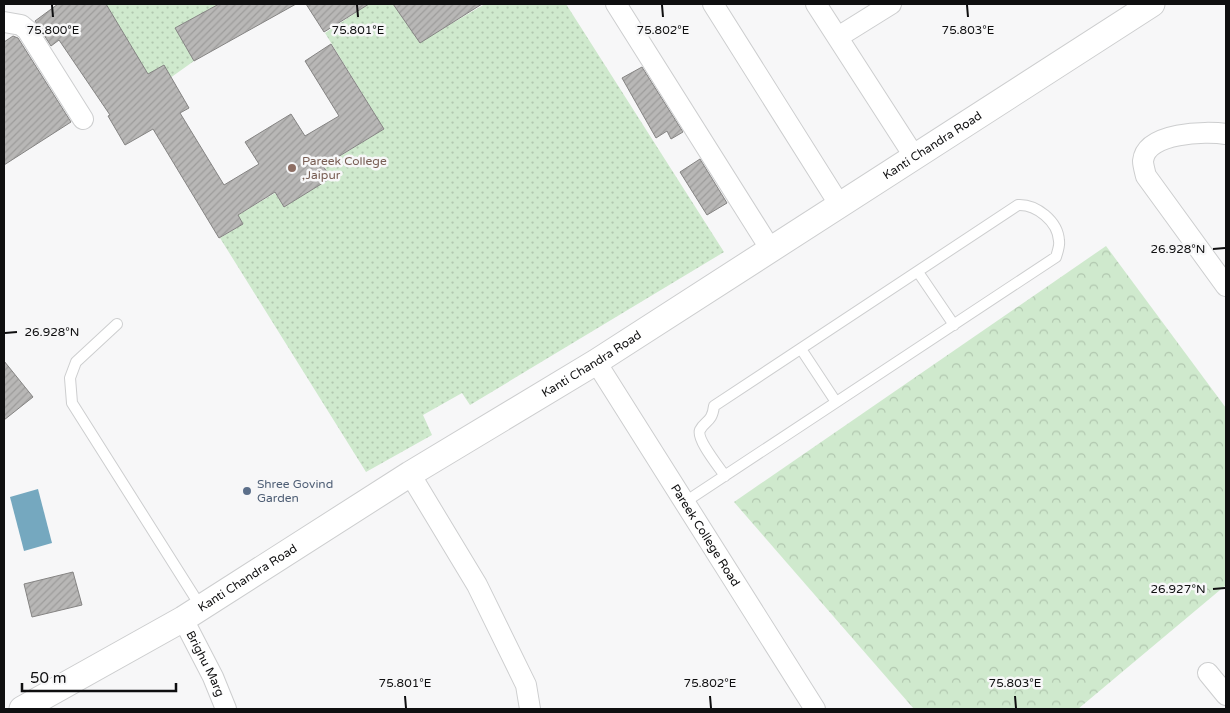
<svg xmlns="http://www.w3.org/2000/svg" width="1230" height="713" viewBox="0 0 1230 713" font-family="'Varela Round',sans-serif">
<defs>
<pattern id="grass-dots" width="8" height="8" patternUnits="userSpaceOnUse" patternTransform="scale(1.25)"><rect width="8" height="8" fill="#cfe9cd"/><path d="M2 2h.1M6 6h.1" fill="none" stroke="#b1c7af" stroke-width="1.8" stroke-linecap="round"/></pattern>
<pattern id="park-crowns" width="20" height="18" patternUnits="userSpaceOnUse" patternTransform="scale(1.25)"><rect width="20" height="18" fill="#cfe9cd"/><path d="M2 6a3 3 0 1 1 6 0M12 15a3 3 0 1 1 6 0" fill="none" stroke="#b1c7af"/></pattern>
<pattern id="building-hatch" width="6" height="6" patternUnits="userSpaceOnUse" patternTransform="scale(1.25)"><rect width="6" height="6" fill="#b8b7b6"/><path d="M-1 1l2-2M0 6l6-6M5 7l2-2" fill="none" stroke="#9d9c9b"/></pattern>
</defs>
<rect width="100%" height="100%" fill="#f7f7f8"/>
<!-- grass -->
<path fill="url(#grass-dots)" d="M106 4H219L175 28 194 61 156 88Z
M369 4H393L420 42 485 4H566L724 252 470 405 462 393 423 415 432 435 366 472 220 238 243 224 238 215 275 193 284 207 331 178 324 166 384 129 325 33Z"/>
<!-- park -->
<path fill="url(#park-crowns)" d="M1106 246 1226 408V585L1078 709H914L734 502Z"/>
<!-- water -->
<path fill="#75a8bf" d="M38 489 52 543 24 551 10 497Z"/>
<!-- building -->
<path fill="url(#building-hatch)" stroke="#858483" d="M58 4H106L148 74 164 65 189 108 180 113 224 185 259 164 245 142 291 114 305 136 339 116 305 61 331 44 384 129 323 166 331 178 284 207 275 192 238 215 243 224 219 238 153 129 125 145 108 116 110 115 59 40 51 46 35 21Z
M219 4H296L194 61 175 28Z
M306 4H369L324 32Z
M393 4H482L420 43Z
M13 36 18 38 71 122 4 165V42Z
M642 67 683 132 671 139 667 131 656 138 622 78Z
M700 159 727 203 707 215 680 172Z
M4 361 33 397 4 420Z
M73 572 82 605 32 617 24 584Z"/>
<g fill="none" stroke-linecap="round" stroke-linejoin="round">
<!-- service casing -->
<g stroke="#cdcecf" stroke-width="12">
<path id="service" d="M918 272 954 325
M117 324 76 362 70 378 72 403 201 607
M801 349 836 402
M685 502 1056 257C1057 253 1060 246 1059 241 1058 221 1036 204 1018 205L714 406C712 423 705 420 700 430 696 439 719 467 725 476"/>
</g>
<!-- minor casing -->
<g stroke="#cdcecf" stroke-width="22">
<g id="minor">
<path d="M616 4 771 250"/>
<path d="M713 4 839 204"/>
<path d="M816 4 914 156"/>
<path d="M4 22 21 25 27 30 83 119"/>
<path d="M838 37 891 4"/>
<path d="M1226 134C1206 131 1146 132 1143 161 1143 165 1145 172 1146 176L1226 286"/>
<path id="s1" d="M596 362 815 709"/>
<path d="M410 474 477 585 526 685 530 709"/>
<path id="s2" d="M183 619 213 677 226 709"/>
<path d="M1208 673 1226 695"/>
</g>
</g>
<!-- tertiary casing -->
<g stroke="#cdcecf" stroke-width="27">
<g id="tertiary">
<path id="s3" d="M22 709 183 619 410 474 596 362 1152 4"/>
</g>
</g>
<!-- service -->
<use href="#service" stroke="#fff" stroke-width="10"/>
<!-- minor -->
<use href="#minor" stroke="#fff" stroke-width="20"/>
<!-- tertiary -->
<use href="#tertiary" stroke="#fff" stroke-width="25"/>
</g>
<!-- ticks -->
<path fill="none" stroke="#0f0f10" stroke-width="2" d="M52 5 53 17M357 5 358 17M662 5 663 17M967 5 968 17M1213 249 1225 248M5 333 17 332M1213 589 1225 588M405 696 406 708M710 696 711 708M1015 696 1016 708"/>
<!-- markers -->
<circle fill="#8d6e63" stroke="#f7f7f8" stroke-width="2" cx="292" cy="168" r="5"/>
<circle fill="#5c6f8a" stroke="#f7f7f8" stroke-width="2" cx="247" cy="491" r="5"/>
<g text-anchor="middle" stroke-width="5" stroke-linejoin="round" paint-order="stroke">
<!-- street labels -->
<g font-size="12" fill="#0f0f10" stroke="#f7f7f8">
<text dy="4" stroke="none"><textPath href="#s3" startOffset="1071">Kanti Chandra Road</textPath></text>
<text dy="4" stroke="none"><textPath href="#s3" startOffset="666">Kanti Chandra Road</textPath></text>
<text dy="4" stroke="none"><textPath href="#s1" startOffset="205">Pareek College Road</textPath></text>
<text dy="4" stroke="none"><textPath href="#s3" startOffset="261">Kanti Chandra Road</textPath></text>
<text dy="4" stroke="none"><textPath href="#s2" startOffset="50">Brighu Marg</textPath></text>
</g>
<!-- education labels -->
<g font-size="12" fill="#785e54" stroke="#f7f7f8" text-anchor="start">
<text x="302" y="165">Pareek College<tspan x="302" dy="14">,Jaipur</tspan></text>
</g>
<!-- service labels -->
<g font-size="12" fill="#4e5e75" stroke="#f7f7f8" text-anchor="start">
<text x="257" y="488">Shree Govind<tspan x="257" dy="14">Garden</tspan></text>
</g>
</g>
<g font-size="12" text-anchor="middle" fill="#0f0f10" stroke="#f7f7f8" stroke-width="5" stroke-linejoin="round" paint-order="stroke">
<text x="53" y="34">75.800°E</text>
<text x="358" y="34">75.801°E</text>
<text x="663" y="34">75.802°E</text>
<text x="968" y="34">75.803°E</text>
<text x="1178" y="253">26.928°N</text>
<text x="52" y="336">26.928°N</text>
<text x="1178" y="593">26.927°N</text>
<text x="405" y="687">75.801°E</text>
<text x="710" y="687">75.802°E</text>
<text x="1015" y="687">75.803°E</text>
</g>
<!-- border -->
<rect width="1230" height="713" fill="none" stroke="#0f0f10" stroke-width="10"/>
<!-- scale -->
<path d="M22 683v8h154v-8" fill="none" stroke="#0f0f10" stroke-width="2.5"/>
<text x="30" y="683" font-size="15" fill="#0f0f10" stroke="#f7f7f8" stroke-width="4" paint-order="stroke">50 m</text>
</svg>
